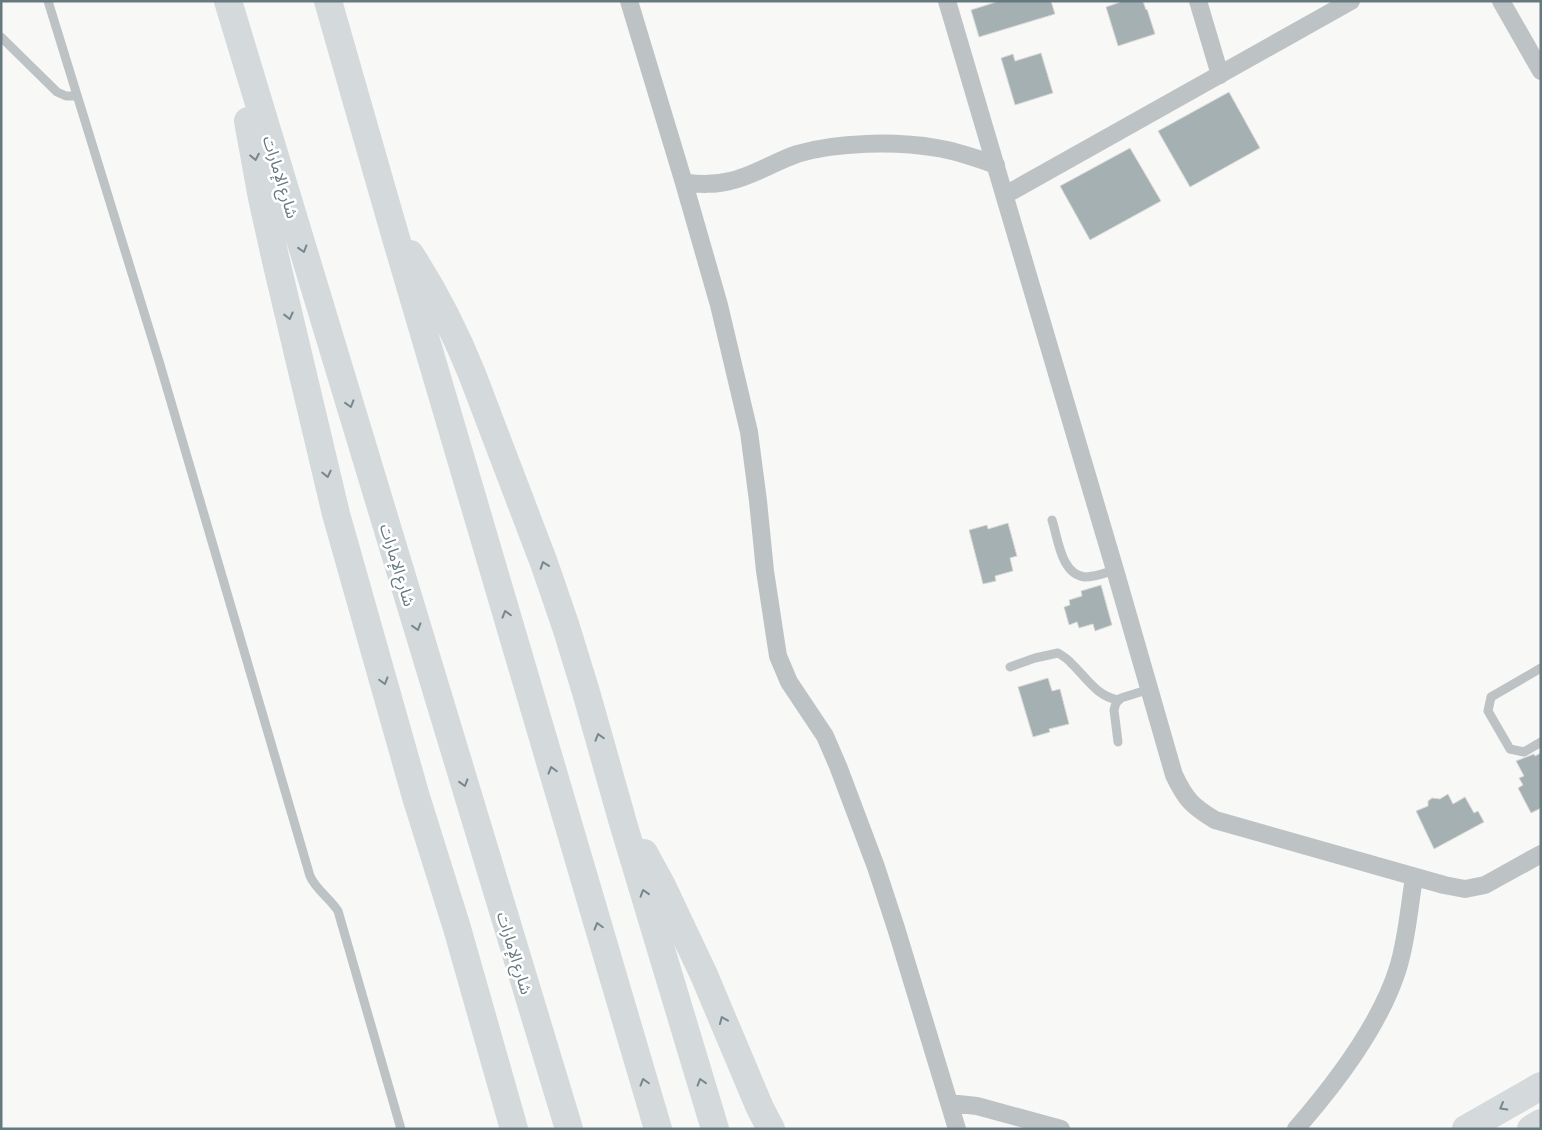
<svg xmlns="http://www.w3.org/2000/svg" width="1542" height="1130" viewBox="0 0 1542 1130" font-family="'Sofia Sans Condensed','Noto Sans Arabic',sans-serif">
<rect width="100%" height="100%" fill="#f8f8f6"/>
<!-- building -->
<path fill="#a5b0b3" stroke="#dadad8" d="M999 1H1051L1055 14 979 37 971 10Z
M1123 1H1143L1146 10 1147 9 1155 34 1118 46 1106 7Z
M1041 53 1053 93 1015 105 1001 58 1013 54 1015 61Z
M1229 92 1260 148 1190 187 1158 131Z
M1130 148 1161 201 1090 240 1060 186Z
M1008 523 1017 556 1010 558 1013 571 995 576 996 581 983 584 969 530 987 525 988 529Z
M1101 585 1112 625 1095 631 1093 624 1079 628 1077 622 1069 625 1064 607 1070 605 1069 600 1082 596 1081 591Z
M1048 678 1052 691 1060 689 1069 724 1049 729 1050 732 1033 737 1018 687Z
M1541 753V808L1531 813 1518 788 1523 785 1519 778 1524 776 1516 761 1534 754 1535 756Z
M1448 794 1453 804 1465 797 1474 813 1478 811 1484 822 1434 849 1416 811 1428 806V801L1432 798 1440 799Z"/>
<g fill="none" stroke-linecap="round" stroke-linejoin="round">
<!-- service -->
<path stroke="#bdc3c5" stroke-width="9" d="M48 1 159 361 310 876C316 890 330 898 338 911L401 1129
M1 37 57 92 66 96H77
M1052 520C1058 538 1061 575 1085 577 1095 577 1105 573 1115 570
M1010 667 1035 658 1058 653C1063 656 1068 659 1071 663 1086 677 1096 696 1118 700
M1541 668 1491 697 1488 711 1510 749 1524 752 1541 742
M1118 742 1114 710 1116 703 1121 698 1150 689"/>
<!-- minor -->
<path stroke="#bdc3c5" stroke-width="18" d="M629 1 684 183 719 305 749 432 758 501 765 571 778 656 789 682 825 736 838 766 876 867 896 928 957 1129
M947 1 1115 570 1174 775C1186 800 1192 806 1215 820L1444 885 1465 889 1485 885 1541 854
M1198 1 1220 75
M1501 1 1541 71
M684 183C700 184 715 185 730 181 753 176 774 162 797 154 837 142 896 141 937 148 957 151 976 158 996 165
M1005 195 1351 1
M949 1103 977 1106 1061 1129
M1296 1129C1335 1084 1380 1026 1398 968 1407 939 1409 908 1414 878"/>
<!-- primary -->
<path stroke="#d4d9db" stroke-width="28" d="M1466 1129 1541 1086
M1531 1129 1541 1123"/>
<!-- motorway -->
<path stroke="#d4d9db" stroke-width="28" d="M228 1 569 1129
M328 1 393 228 658 1129
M248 121 262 198 276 261 336 514 416 797 457 928 514 1129
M410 254C435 292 455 332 472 374L544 563 566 627 586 692 623 823 715 1129
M644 853 662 886 704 975 760 1108 771 1129"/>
</g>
<!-- one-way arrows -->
<defs><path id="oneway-chevron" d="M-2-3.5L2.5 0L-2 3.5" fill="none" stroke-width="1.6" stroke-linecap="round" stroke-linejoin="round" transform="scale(1.25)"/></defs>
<g stroke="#76878d">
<use href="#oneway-chevron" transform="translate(255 157) rotate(79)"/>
<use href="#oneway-chevron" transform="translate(303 249) rotate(73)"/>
<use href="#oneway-chevron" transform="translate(289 316) rotate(76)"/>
<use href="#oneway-chevron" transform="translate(350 404) rotate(73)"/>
<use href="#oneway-chevron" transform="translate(327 474) rotate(77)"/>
<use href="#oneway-chevron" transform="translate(544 565) rotate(-109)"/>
<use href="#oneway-chevron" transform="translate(506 614) rotate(-106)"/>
<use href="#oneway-chevron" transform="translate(417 627) rotate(73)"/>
<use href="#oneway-chevron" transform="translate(384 681) rotate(74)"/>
<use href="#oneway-chevron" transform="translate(599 737) rotate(-106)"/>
<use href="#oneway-chevron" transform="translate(552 770) rotate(-106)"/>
<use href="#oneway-chevron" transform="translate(464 783) rotate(73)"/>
<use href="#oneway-chevron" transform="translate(644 893) rotate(-107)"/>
<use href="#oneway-chevron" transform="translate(598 926) rotate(-106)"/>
<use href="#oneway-chevron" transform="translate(723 1020) rotate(-113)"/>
<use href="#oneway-chevron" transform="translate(644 1082) rotate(-106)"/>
<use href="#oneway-chevron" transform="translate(701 1082) rotate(-107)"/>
<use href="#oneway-chevron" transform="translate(1503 1107) rotate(150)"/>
</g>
<g text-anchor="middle" stroke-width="5" stroke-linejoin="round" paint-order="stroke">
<!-- street labels -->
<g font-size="16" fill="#66797f" stroke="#fff">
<text transform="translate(281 177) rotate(73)" y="6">شارع الإمارات</text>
<text transform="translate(398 565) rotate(73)" y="6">شارع الإمارات</text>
<text transform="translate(515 953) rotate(73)" y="6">شارع الإمارات</text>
</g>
</g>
<!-- border -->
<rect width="1542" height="1130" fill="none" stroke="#66797f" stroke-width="5"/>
</svg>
